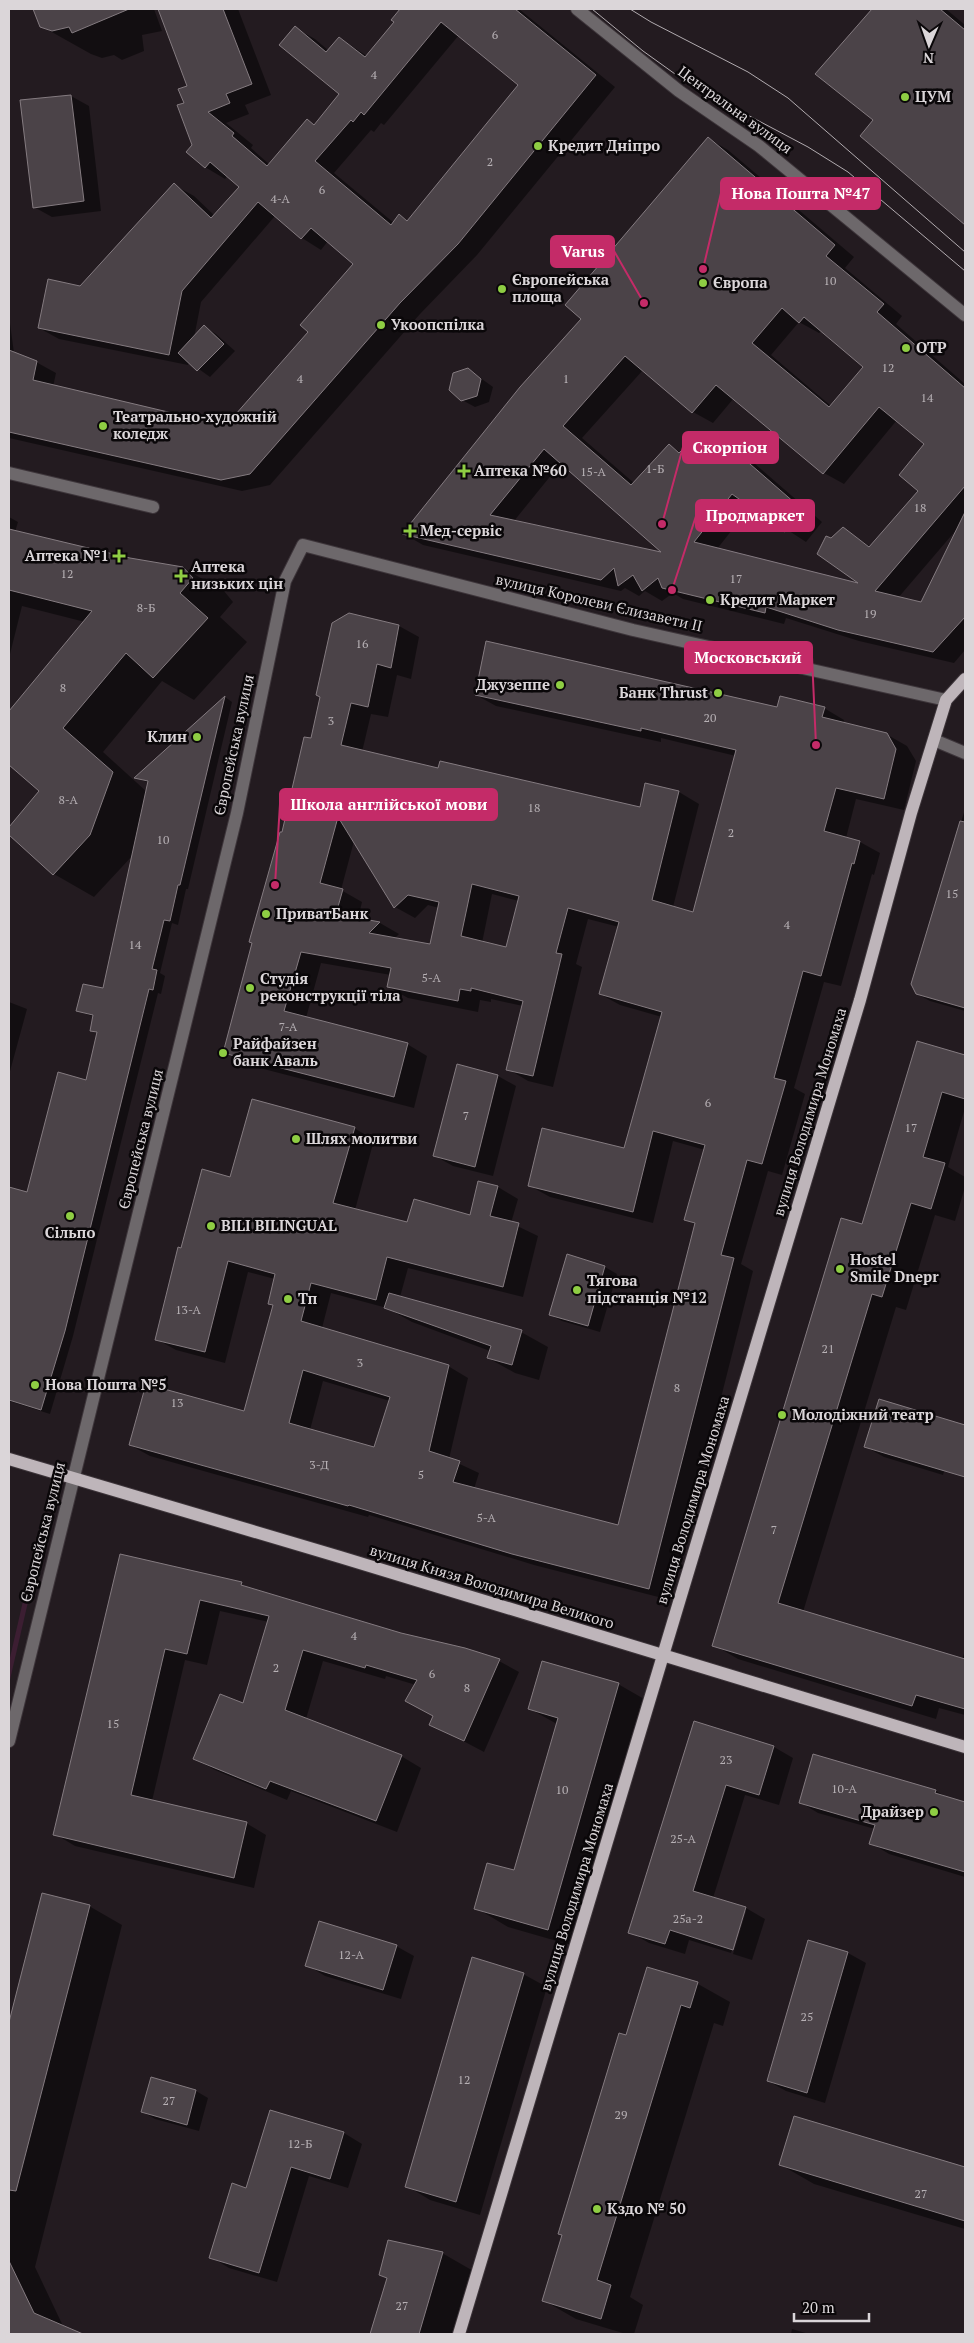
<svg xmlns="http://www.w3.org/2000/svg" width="974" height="2343" viewBox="0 0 974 2343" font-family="'PT Serif',serif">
<rect width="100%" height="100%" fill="#231b20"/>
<!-- green -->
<path fill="#3c1e32" d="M23 1601 28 1602 9 1684V1662Z"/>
<!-- shadow -->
<path fill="#0007" fill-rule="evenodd" d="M35 9H154L162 31 142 35 144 51 122 60 114 55 102 58 91 54 41 26Z
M159 9H238L271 95 245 105 249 114 226 123 253 145 251 148 270 165 307 121 315 125 340 94 295 28 315 39 329 51 339 38 367 56 396 22 392 19 401 9H519L615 87 477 255 420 314 270 485 242 491 9 438V316L14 353 36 362 56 373 53 387 185 418 228 424 309 331 355 263 328 241 321 250 302 238 275 216 201 302 194 338 205 327 216 334 235 351 210 377 189 362 188 365 59 339 39 328 81 287 174 185 194 196 215 216 241 187 228 175 225 179 205 167 193 145 185 104 189 87ZM459 35 520 85 408 221 399 216 394 223 334 173 371 130 374 132 381 123 384 125Z
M874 9H946L965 25V224L862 136 874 120 817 74Z
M71 96 89 106 101 211 52 217 34 207Z
M709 139 728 150 854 257 845 268 902 316 896 324 965 384V650L954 663 859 641 786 618 784 624 683 599 673 593 662 601 645 591 639 596 625 588 621 591 423 545 404 534 582 319ZM799 322 819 333 822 331 865 367 831 406 771 355ZM643 370 693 412 713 423 734 398 824 473 844 484 897 420 926 444 919 490 871 547 843 529 831 540 864 585 717 549 751 506 806 542 822 522 740 451 720 440 681 453 669 445 634 483 582 438ZM561 463 665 554 514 521ZM957 529 922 603 898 598Z
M468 369 493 387 489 402 475 407 462 400Z
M9 517 18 522 15 532 130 559 183 568 224 591 233 602 220 617 247 642 194 700 162 681 103 752 147 792 149 783 136 778 225 697 232 702 188 889H186L178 925 172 923 160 973 165 976 161 994 158 993 73 1336 50 1414 9 1401V1188L28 1194 87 1081 98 1034 91 1030 94 1017 78 1011 104 990 134 854 94 897 54 874 9 834V829L41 791 9 764V713L85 622 22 606 9 658Z
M349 615 399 626 419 637 411 679 397 675 388 717 371 714 362 752 439 769 641 809 646 784 679 792 699 804 673 907 694 913 736 756 661 738V742L496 706 476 695 778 708H824L844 720 843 724 886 734 907 746 916 761 904 810 856 799 846 838 860 842 880 853 874 875 872 874 841 986 824 982 794 1088 805 1094 782 1175 768 1171 741 1264 753 1271 670 1600 534 1565 369 1515 368 1517 150 1456 130 1445 245 1413 274 1306 270 1304 275 1279 248 1272 225 1363 176 1350 156 1339 182 1249 231 1178 354 1128 374 1140 355 1210 408 1224 471 1216 498 1187 518 1199 511 1223 538 1236 523 1297 408 1268 400 1297 521 1332 548 1347 539 1380 515 1373 488 1358 490 1351 412 1322 387 1308 331 1293 322 1328 448 1366 468 1378 449 1459 479 1473 474 1489 619 1527 696 1225 686 1219 705 1150 673 1141 653 1223 550 1197 530 1186 625 1149 662 1017 620 1005 600 994 619 927 588 919 576 964 582 967 553 1087 528 1081 508 1069 523 1006 491 999V1002L480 1000 478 1012 408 998 388 987 391 975 321 963 306 1018 407 1044 427 1056 414 1108 244 1064 224 1052 283 834ZM354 841 395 907 415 918 428 905 439 908 431 946 394 939 399 934 380 923 358 919 362 902 341 890ZM492 894 519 901 506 949 482 943ZM323 1381 390 1401 375 1449 310 1430Z
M965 809V1011L930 1001 917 994 912 984Z
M9 1002 27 1009 9 1075Z
M917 1042 965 1056V1108L948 1167 965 1177V1187L955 1221 935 1215 906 1310 896 1307 803 1612 962 1660 965 1650V1715L939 1708 936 1719 738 1659 714 1645 863 1226Z
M458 1066 498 1076 516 1086 493 1176 453 1166 435 1156Z
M567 1256 605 1267 617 1274 600 1332 562 1321 550 1315Z
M956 1429 943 1475 884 1457 866 1447Z
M121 1555 241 1584 251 1589 401 1634 499 1661 519 1672 484 1752 431 1724 435 1716 416 1685 386 1676 385 1679 323 1661 306 1719 401 1756 421 1768 397 1832 291 1791 287 1800 215 1770 195 1759 243 1705 269 1622 220 1611 207 1665 185 1660 152 1801 246 1823 266 1835 254 1888 75 1846 55 1834Z
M618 1684 651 1703 581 1948 508 1927 476 1908 514 1872 557 1724 530 1709Z
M695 1722 774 1747 793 1758 779 1805 745 1795 713 1898 746 1908 765 1919 752 1960 733 1954 746 1911H744L731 1953 689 1940 685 1954 649 1943 630 1932Z
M936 1791 950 1799 965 1803V1877L889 1854 871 1843 875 1829 818 1813 800 1802Z
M43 1894 89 1906 122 1925 35 2267 63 2326 83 2334H9V2029Z
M396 1946 414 1956 401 1999 325 1976 307 1965Z
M848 1953 866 1963 825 2103 786 2091 768 2081Z
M648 1968 698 1984 730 2002 723 2026 714 2023 630 2297 643 2305 634 2334H626L576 2319 543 2300Z
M523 1974 547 1987 480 2215 430 2200 407 2186Z
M152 2078 196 2091 208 2098 199 2131 155 2119 143 2112Z
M271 2111 344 2133 362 2144 348 2188 309 2176 277 2282 229 2268 211 2257 247 2189Z
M795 2118 965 2169V2229L814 2184 781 2165Z
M442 2253 475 2272 457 2334H371L388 2279 380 2275Z
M792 2329 809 2334H791Z"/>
<!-- building -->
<path fill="#4b4348" stroke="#847b80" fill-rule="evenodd" d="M33 9H129L72 33 69 27 52 31 40 27Z
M158 9H223L252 84 226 94 230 103 208 112 234 133 232 136 267 166 307 119 314 125 339 94 279 45 295 26 326 52 339 37 365 57 394 22 391 20 400 9H515L596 75 458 244 400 303 250 474 221 480 9 432V350L37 361 33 380 185 416 228 423 308 332 300 325 353 264 311 228 301 239 258 202 182 291 169 355 38 328 48 279 80 286 174 183 211 218 239 187 210 162 205 168 186 152 192 145 177 105 184 103 178 89 187 86ZM441 22 518 85 407 221 399 214 391 225 315 161 351 120 353 122 361 112 364 115Z
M872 9H940L965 30V225L860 136 873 120 815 74Z
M71 95 84 201 33 208 20 100Z
M708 137 835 245 826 256 884 304 877 312 965 388V486L875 591 921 602 965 512V617L933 652 838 630 766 607 765 613 662 588 658 578 642 591 633 575 618 586 614 568 601 580 402 534 520 387 581 319 565 305ZM782 308 799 323 804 317 863 367 829 407 752 343ZM625 356 692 413 716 385 823 474 879 407 924 444 899 475 918 491 869 547 843 527 831 538 826 536 817 554 858 583 694 542 732 494 785 532 803 510 720 438H694L679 453 669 444 631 485 563 426ZM544 449 661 552 490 515Z
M204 325 224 344 197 371 178 353Z
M468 368 481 379 477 396 461 401 449 390 453 373Z
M9 529 130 558 183 567 193 578 180 593 208 618 153 678 126 653 63 728 113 772 90 835 53 875 9 835V827L39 791 9 765V711L92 611 9 590Z
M349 613 399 625 391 668 377 664 368 707 351 703 341 745 438 768 440 761 640 807 645 783 679 791 652 900 693 912 736 750 641 728V731L475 695 486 641 777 707 780 696 825 707 822 717 887 733 896 749 884 799 836 788 824 831 860 841 854 864 852 863 821 976 803 971 774 1078 786 1081 762 1164 747 1160 721 1255 734 1258 649 1589 512 1554 349 1505 348 1506 129 1445 146 1384 244 1411 273 1305 268 1304 275 1274 228 1261 205 1352 155 1340 178 1247 181 1248 202 1169 230 1177 252 1099 355 1127 333 1203 407 1222 414 1199 470 1215 478 1181 498 1186 490 1216 519 1223 503 1287 387 1257 376 1300 311 1283 301 1321 449 1365 429 1451 460 1461 453 1482 618 1525 695 1223 684 1220 705 1145 653 1131 633 1212 528 1186 542 1128 624 1148 662 1012 599 994 619 922 568 908 556 953 562 954 533 1076 506 1070 523 1001 471 988V991L460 989 458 1001 387 987 391 968 301 952 284 1011 408 1043 394 1097 223 1053 252 943 249 942 280 832H282L304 737 311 738 320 697 316 695 332 623ZM338 817 394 908 408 895 439 902 430 944 369 933 380 922 336 914 343 889 320 883ZM472 884 519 896 506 947 461 936ZM303 1370 390 1397 374 1447 289 1423Z
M225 696 180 885H178L170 921 164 920 152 969 157 970 153 990 149 989 65 1331 41 1410 9 1400V1187L27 1192 58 1072 86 1080 97 1032 90 1031 93 1015 76 1011 83 984 103 988 148 781 134 778Z
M960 821 965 822V1008L916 994 911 984Z
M917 1041 965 1055V1099L942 1092 923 1157 945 1163 931 1209 911 1203 882 1297 872 1294 778 1603 965 1659V1709L916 1695 912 1706 712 1646 841 1218 862 1224Z
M457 1064 498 1075 475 1167 433 1156Z
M567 1254 605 1266 588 1326 549 1315Z
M389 1293 522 1330 512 1365 487 1358 491 1346 384 1308Z
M879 1399 965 1425V1477L864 1447Z
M120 1554 242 1582 241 1585 401 1633 465 1648 500 1659 464 1741 429 1725 433 1716 405 1701 417 1680 366 1665 365 1668 303 1650 285 1710 402 1755 376 1821 270 1781 266 1789 193 1759 220 1694 243 1703 269 1616 200 1600 187 1654 165 1649 131 1795 247 1822 234 1878 53 1835Z
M542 1661 619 1683 548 1930 474 1909 487 1863 514 1870 558 1718 528 1709Z
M694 1721 774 1746 759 1795 726 1785 693 1891 746 1907 733 1950 670 1930 665 1944 628 1933Z
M813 1754 936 1790 935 1793 965 1802V1872L869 1844 875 1825 799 1803Z
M42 1893 90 1905 16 2191 9 2190V2022Z
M319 1921 397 1945 383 1990 305 1966Z
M808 1940 848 1952 807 2093 767 2081Z
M472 1957 524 1973 456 2202 405 2187Z
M647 1967 698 1982 690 2008 681 2005 597 2280 611 2285 601 2319 542 2301 562 2235 558 2234 619 2033 626 2035Z
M151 2077 196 2090 187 2125 141 2112Z
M270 2110 344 2132 330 2179 291 2167 259 2273 209 2258 232 2183 246 2188Z
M794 2116 965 2167V2221L779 2165Z
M388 2240 443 2252 419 2334H370L387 2278 379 2275Z
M9 2261 34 2313 83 2334H9Z"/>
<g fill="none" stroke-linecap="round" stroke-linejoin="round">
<!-- minor casing -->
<g stroke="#3d353a" stroke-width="14">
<path id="minor" d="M577 9 679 91 759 146 965 315
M9 473 153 507
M934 740 965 753
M9 1741 237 813 285 581 303 545 633 630 946 700"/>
</g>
<!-- major casing -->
<g stroke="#3d353a" stroke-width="14">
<path id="major" d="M9 1459 340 1557 965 1747
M459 2334 860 1000 911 813 946 700 965 679"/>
</g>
<!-- minor -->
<use href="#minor" stroke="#6d686b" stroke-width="12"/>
<!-- major -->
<use href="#major" stroke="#beb5ba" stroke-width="12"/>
<!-- tram -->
<path stroke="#b1abaf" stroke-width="1" d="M592 9 643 51 689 84 808 147 848 172 965 271
M630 9 651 22 748 72 788 98 965 252"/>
</g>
<!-- markers -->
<g fill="#8ecd43" stroke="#0a0709" stroke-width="2">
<circle cx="905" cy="97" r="5"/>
<circle cx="538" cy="146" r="5"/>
<circle cx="703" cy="283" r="5"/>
<circle cx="502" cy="289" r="5"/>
<circle cx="381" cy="325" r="5"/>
<circle cx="906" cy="348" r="5"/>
<circle cx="103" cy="426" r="5"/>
<path d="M461.5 463.5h5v5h5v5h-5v5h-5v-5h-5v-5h5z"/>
<path d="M407.5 523.5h5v5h5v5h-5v5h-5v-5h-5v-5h5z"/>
<path d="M116.5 548.5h5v5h5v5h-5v5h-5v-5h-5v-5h5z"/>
<path d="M178.5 568.5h5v5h5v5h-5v5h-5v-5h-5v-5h5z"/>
<circle cx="710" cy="600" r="5"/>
<circle cx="560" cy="685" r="5"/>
<circle cx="718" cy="693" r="5"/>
<circle cx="197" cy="737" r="5"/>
<circle cx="266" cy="914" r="5"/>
<circle cx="250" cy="988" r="5"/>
<circle cx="223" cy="1053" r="5"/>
<circle cx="296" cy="1139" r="5"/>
<circle cx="70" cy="1216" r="5"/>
<circle cx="211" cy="1226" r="5"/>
<circle cx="840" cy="1269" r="5"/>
<circle cx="577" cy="1290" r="5"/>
<circle cx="288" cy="1299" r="5"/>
<circle cx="35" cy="1385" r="5"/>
<circle cx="782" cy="1415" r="5"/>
<circle cx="934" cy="1812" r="5"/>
<circle cx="597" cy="2209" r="5"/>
</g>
<g text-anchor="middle" stroke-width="5" stroke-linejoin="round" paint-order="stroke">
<!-- number labels -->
<g font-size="12" fill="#b7b1b5">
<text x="495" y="39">6</text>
<text x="374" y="79">4</text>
<text x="490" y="166">2</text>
<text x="322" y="194">6</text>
<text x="280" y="203">4-А</text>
<text x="830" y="285">10</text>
<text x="888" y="372">12</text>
<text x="300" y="383">4</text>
<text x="566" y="383">1</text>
<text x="927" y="402">14</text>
<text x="655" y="473">1-Б</text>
<text x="593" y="476">15-А</text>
<text x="920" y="512">18</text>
<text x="67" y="578">12</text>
<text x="736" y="583">17</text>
<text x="146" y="612">8-Б</text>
<text x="870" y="618">19</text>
<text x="362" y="648">16</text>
<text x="63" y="692">8</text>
<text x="710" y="722">20</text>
<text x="331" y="725">3</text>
<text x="68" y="804">8-А</text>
<text x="534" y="812">18</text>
<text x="731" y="837">2</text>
<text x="163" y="844">10</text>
<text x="952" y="898">15</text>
<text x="787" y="929">4</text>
<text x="135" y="949">14</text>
<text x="431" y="982">5-А</text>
<text x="288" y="1031">7-А</text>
<text x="708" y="1107">6</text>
<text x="466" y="1120">7</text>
<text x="911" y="1132">17</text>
<text x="188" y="1314">13-А</text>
<text x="828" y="1353">21</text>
<text x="360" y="1367">3</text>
<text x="677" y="1392">8</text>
<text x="177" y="1407">13</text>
<text x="319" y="1469">3-Д</text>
<text x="421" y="1479">5</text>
<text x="486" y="1522">5-А</text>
<text x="774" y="1534">7</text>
<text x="354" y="1640">4</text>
<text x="276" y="1672">2</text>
<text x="432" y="1678">6</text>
<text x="467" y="1692">8</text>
<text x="113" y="1728">15</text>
<text x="726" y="1764">23</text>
<text x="844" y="1793">10-А</text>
<text x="562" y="1794">10</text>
<text x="683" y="1843">25-А</text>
<text x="688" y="1923">25а-2</text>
<text x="351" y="1959">12-А</text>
<text x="807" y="2021">25</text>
<text x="464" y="2084">12</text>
<text x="169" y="2105">27</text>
<text x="621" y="2119">29</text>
<text x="300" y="2148">12-Б</text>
<text x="921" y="2198">27</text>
<text x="402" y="2310">27</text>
</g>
<!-- poi labels -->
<g font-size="15" font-weight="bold" fill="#dbd6d9" stroke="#0a0709" text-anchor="start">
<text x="915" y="102">ЦУМ</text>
<text x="548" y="151">Кредит Дніпро</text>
<text x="512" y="285">Європейська<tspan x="512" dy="17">площа</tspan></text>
<text x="713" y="288">Європа</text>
<text x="391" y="330">Укоопспілка</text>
<text x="916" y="353">OTP</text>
<text x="113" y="422">Театрально-художній<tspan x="113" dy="17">коледж</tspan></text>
<text x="474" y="476">Аптека №60</text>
<text x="420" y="536">Мед-сервіс</text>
<text x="109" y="561" text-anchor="end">Аптека №1</text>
<text x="191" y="572">Аптека<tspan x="191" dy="17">низьких цін</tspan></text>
<text x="720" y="605">Кредит Маркет</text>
<text x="550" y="690" text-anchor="end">Джузеппе</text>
<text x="708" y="698" text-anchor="end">Банк Thrust</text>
<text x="187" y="742" text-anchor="end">Клин</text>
<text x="276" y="919">ПриватБанк</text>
<text x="260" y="984">Студія<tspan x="260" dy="17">реконструкції тіла</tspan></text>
<text x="233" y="1049">Райфайзен<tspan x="233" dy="17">банк Аваль</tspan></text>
<text x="306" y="1144">Шлях молитви</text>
<text x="221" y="1231">BILI BILINGUAL</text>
<text x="70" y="1238" text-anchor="middle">Сільпо</text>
<text x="850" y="1265">Hostel<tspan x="850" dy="17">Smile Dnepr</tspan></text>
<text x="587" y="1286">Тягова<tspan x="587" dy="17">пiдстанцiя №12</tspan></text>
<text x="298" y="1304">Тп</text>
<text x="45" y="1390">Нова Пошта №5</text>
<text x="792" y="1420">Молодіжний театр</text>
<text x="924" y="1817" text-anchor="end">Драйзер</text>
<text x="607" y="2214">Кздо № 50</text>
</g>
<!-- street labels -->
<g font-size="15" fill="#dbd6d9" stroke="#0a0709">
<text transform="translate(735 110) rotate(36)" y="5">Центральна вулиця</text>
<text transform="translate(599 603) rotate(13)" y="5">вулиця Королеви Єлизавети ІІ</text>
<text transform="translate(234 745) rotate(-78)" y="5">Європейська вулиця</text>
<text transform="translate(810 1112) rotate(-73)" y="5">вулиця Володимира Мономаха</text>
<text transform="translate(141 1139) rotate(-76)" y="5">Європейська вулиця</text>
<text transform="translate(693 1500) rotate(-73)" y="5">вулиця Володимира Мономаха</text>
<text transform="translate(43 1532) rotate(-76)" y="5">Європейська вулиця</text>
<text transform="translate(492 1587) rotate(17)" y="5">вулиця Князя Володимира Великого</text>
<text transform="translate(577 1887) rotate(-73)" y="5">вулиця Володимира Мономаха</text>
</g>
</g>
<!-- callouts -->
<path fill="none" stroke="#c42b68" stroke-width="2" d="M703 269L721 193M644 303L614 251M662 524L683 447M672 590L696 516M816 745L812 657M275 885L280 804"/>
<g fill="#c42b68" stroke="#0a0709" stroke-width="2">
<circle cx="703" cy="269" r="5"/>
<circle cx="644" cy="303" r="5"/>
<circle cx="662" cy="524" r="5"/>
<circle cx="672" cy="590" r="5"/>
<circle cx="816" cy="745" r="5"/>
<circle cx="275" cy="885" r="5"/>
</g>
<g fill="#c42b68" stroke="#c42b68" stroke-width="2">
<rect x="721" y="178" width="159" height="31" rx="5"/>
<rect x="551" y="236" width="63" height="31" rx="5"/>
<rect x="683" y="432" width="95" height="31" rx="5"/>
<rect x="696" y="500" width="118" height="31" rx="5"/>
<rect x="685" y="642" width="127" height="31" rx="5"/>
<rect x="280" y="789" width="217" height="31" rx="5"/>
</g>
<g font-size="16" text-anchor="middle" font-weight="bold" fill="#fff">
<text x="801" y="199">Нова Пошта №47</text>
<text x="583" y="257">Varus</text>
<text x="730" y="453">Скорпіон</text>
<text x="755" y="521">Продмаркет</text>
<text x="748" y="663">Московський</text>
<text x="389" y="810">Школа англійської мови</text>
</g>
<!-- border -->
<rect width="974" height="2343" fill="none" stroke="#dbd6d9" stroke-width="20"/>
<!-- north arrow -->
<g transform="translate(929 45) rotate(182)" stroke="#0a0709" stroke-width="4" paint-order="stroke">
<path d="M0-4L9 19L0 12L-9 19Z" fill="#dbd6d9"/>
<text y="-8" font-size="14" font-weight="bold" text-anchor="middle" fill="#dbd6d9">N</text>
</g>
<!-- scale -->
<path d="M794 2313v8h75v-8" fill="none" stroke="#dbd6d9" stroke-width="2.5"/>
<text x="802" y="2313" font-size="15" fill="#dbd6d9" stroke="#0a0709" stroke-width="4" paint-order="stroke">20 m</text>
</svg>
